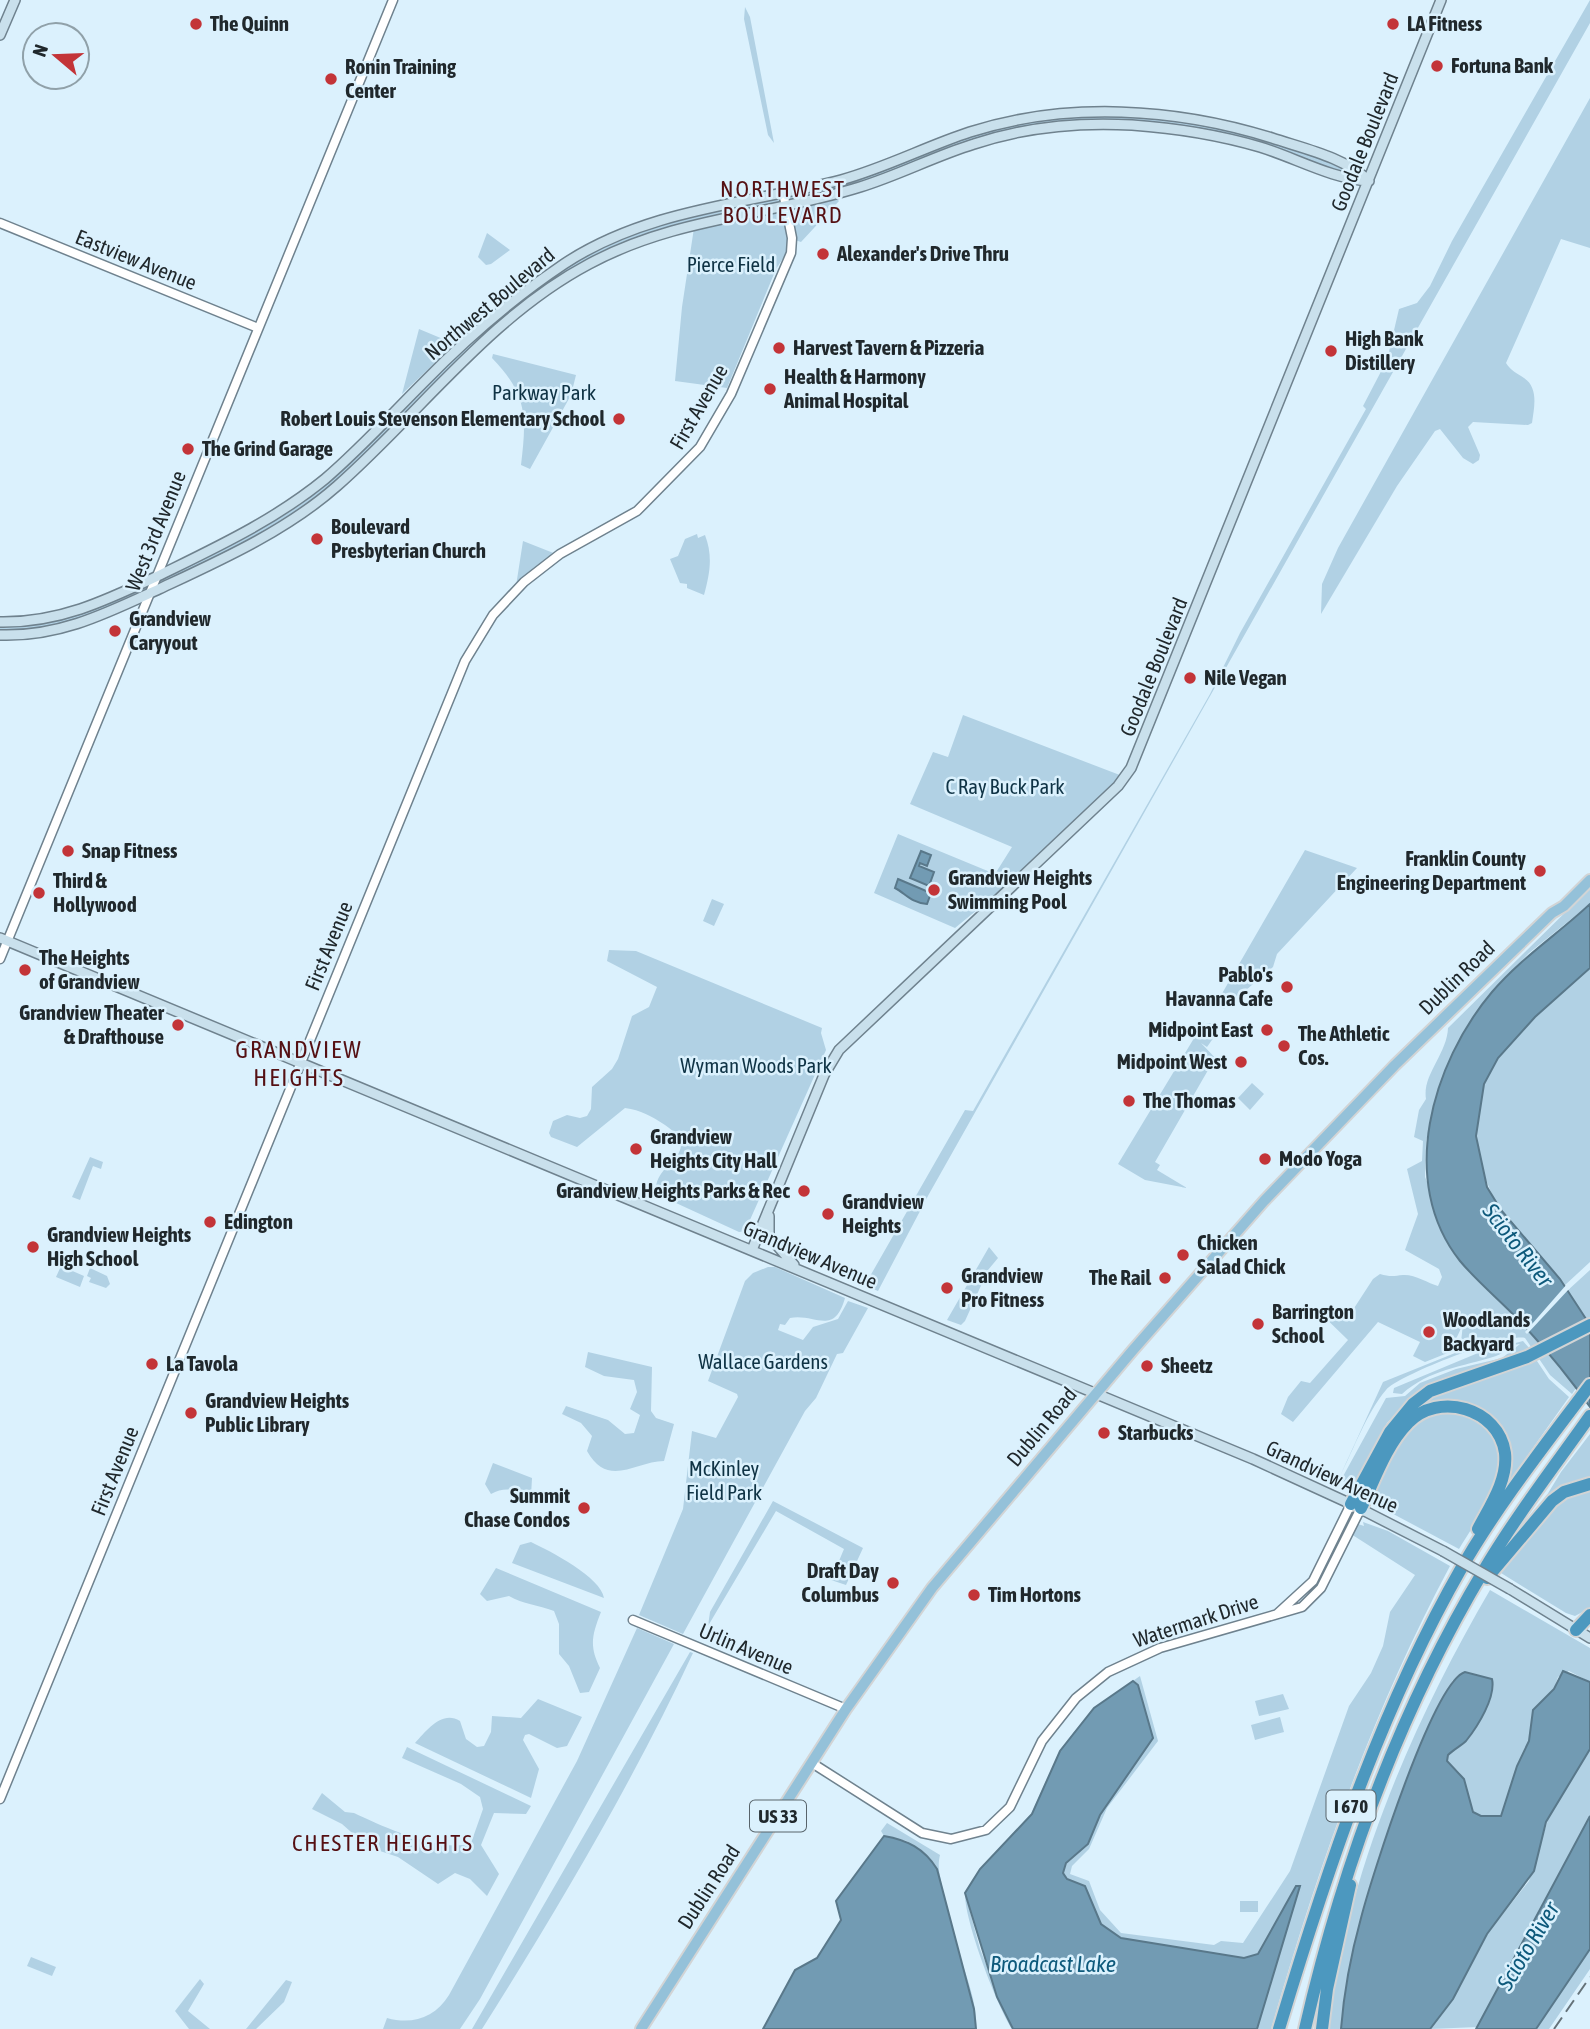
<svg xmlns="http://www.w3.org/2000/svg" width="1590" height="2029" viewBox="0 0 1590 2029" font-family="'Asap Condensed',sans-serif">
<rect width="100%" height="100%" fill="#dbf1fd"/>
<!-- green -->
<path fill="#b1d1e4" d="M1590 0V23L929 1194 878 1291 871 1288 869 1278 965 1110 973 1111 1210 694 1240 633 1366 409 1363 406 1387 360 1399 309 1417 303 1430 286 1452 241Z
M745 7 750 17 774 143 768 135 744 19Z
M1590 98V248L1561 239 1506 363C1511 371 1517 373 1524 378 1539 388 1534 408 1532 423L1528 425 1473 422 1468 427 1480 455 1479 460 1473 464 1463 458 1440 429 1435 431 1397 486 1321 614 1322 584 1338 548Z
M1093 112 1216 124 1326 157 1369 181 1260 147 1133 125 1020 132 860 187 691 225 585 266 501 328 333 490 258 540 85 624 0 635V622L42 619 156 577 307 493 468 340 563 265 635 228 839 180 971 132Z
M836 198 839 201 801 242 795 240 776 269 727 388 675 381 682 307 694 228Z
M487 233 510 250 491 264 486 265 478 257Z
M419 329 455 344 402 394Z
M493 354 576 375 571 395 530 469 521 465C527 416 527 394 492 358Z
M697 534 698 538 705 535C713 556 710 573 704 595L687 588V584L680 583 670 559 678 556 685 539Z
M523 541 556 554 516 586Z
M963 715 1125 777 1045 854 955 928 874 893 898 834 995 874 1012 847 910 804 933 752 948 757Z
M1305 850 1357 868 1277 954 1273 967 1224 1009 1218 1002 1220 997Z
M1590 888V904L1529 953 1491 993 1466 1028 1444 1075 1426 1141 1425 1177 1459 1260 1526 1328 1576 1388 1572 1394 1550 1375 1525 1338C1506 1333 1399 1375 1386 1390 1367 1412 1353 1451 1340 1476L1383 1382 1460 1351 1463 1324 1450 1352 1425 1362 1413 1356 1420 1342 1378 1322 1293 1422 1281 1414 1288 1397 1301 1381 1310 1383 1348 1340 1314 1307 1347 1319 1373 1279 1380 1274C1390 1277 1394 1276 1403 1275 1414 1274 1428 1283 1438 1286L1442 1277 1439 1269 1405 1250 1418 1214 1407 1169 1422 1161 1423 1141 1414 1137 1419 1110 1426 1099C1422 1075 1447 1054 1448 1028Z
M712 899 724 904 714 926 703 921Z
M609 950 636 951 822 1028 821 1033 826 1050 745 1231 739 1232 676 1203 656 1188C657 1161 705 1153 665 1125 651 1116 641 1110 625 1108L577 1147 551 1137 549 1133 553 1121 567 1115 580 1118 587 1116 591 1109 592 1087 612 1069 618 1059 632 1016 649 1007 657 987 607 961Z
M1590 968V1262L1564 1286C1546 1258 1519 1236 1500 1208 1472 1165 1467 1100 1499 1058 1524 1023 1559 996 1590 968Z
M1205 1020 1196 1038 1206 1024 1210 1023 1219 1030 1207 1047 1201 1043 1221 1064 1211 1065 1155 1162 1160 1165 1157 1170 1187 1188 1145 1180 1118 1164Z
M1252 1083 1264 1094 1250 1110 1238 1098Z
M90 1157 103 1162 101 1169 93 1166 80 1200 72 1197Z
M989 1247 998 1258 988 1270 965 1321 961 1325 947 1320Z
M61 1266 84 1276 80 1287 56 1277Z
M768 1267H775L845 1298C834 1337 815 1313 790 1318L785 1325 780 1324 778 1330 803 1340 813 1327 838 1319 848 1301 868 1308 843 1353 837 1354 816 1398 805 1411 683 1634 639 1615 683 1509 692 1431 716 1438 738 1397 737 1394 708 1381 745 1281 753 1273Z
M90 1268 107 1276 110 1284 106 1288 89 1282 91 1278 87 1276Z
M1590 1270V1325L1567 1291Z
M1523 1341 1531 1350 1442 1379 1412 1396 1387 1423 1357 1480 1350 1485 1341 1480 1386 1398 1405 1396 1420 1383 1456 1369 1502 1358 1520 1344C1509 1344 1506 1353 1496 1356 1462 1367 1430 1369 1402 1394L1393 1393 1394 1388 1478 1353Z
M588 1352 652 1367 651 1411 656 1418 674 1424 664 1461C636 1461 608 1489 587 1451L592 1436 581 1423 562 1414 566 1406 608 1420 625 1434 634 1433 640 1415 630 1409 637 1392 634 1380 604 1376 585 1367Z
M1535 1358 1549 1379 1569 1397 1506 1486 1504 1485 1507 1472 1486 1416 1416 1408 1437 1394Z
M1461 1411C1469 1416 1479 1419 1485 1425 1524 1458 1478 1517 1459 1549L1382 1508 1375 1490C1384 1464 1404 1421 1433 1412 1441 1410 1453 1412 1461 1411Z
M1590 1434V1481L1536 1513 1561 1472Z
M493 1463 532 1478 531 1496C517 1490 505 1486 491 1494L485 1484Z
M1590 1488V1608L1575 1616 1566 1613 1501 1573 1563 1497Z
M773 1501 863 1548 846 1585 831 1580 844 1549 776 1511 708 1626 710 1612Z
M1363 1522 1388 1531 1450 1566C1371 1714 1318 1868 1271 2029H1257L1300 1886H1296L1258 1954 1244 1958 1121 1938 1101 1924 1085 1886 1067 1879 1063 1873 1066 1863 1088 1844 1100 1815 1153 1738 1138 1685 1133 1681C1102 1702 1072 1727 1055 1761 1046 1779 1041 1798 1031 1815 1018 1835 999 1850 983 1867 976 1874 973 1885 965 1893L980 1949 1012 2029C997 2006 964 1920 965 1893L980 1869 1031 1814 1060 1750 1094 1708 1140 1676 1158 1741 1107 1808 1089 1849 1072 1866 1070 1874 1089 1881 1100 1910 1121 1933 1214 1945 1221 1941 1243 1943 1290 1871 1349 1706 1371 1673 1383 1646 1390 1612 1415 1575 1351 1534 1358 1524 1364 1526Z
M531 1542C550 1551 601 1577 604 1598L512 1563 520 1545Z
M496 1568 601 1612C592 1635 589 1646 600 1668L589 1692 580 1693 569 1666 559 1654V1624L554 1611C538 1605 523 1604 509 1596L487 1601 480 1594Z
M1490 1590 1590 1648V1682L1569 1671 1558 1677 1554 1689 1533 1710 1529 1741 1517 1766 1501 1816H1481L1473 1812 1460 1773 1447 1761 1448 1755 1464 1743 1453 1680 1422 1741 1342 2014 1341 2029H1328C1347 1873 1412 1724 1490 1590Z
M637 1628 674 1644 480 1999 460 2029H383L387 2018C412 2025 435 2018 449 1995L577 1761Z
M690 1652 693 1653C634 1780 557 1910 482 2029H472Z
M1283 1694 1289 1709 1259 1716 1255 1701Z
M538 1699 582 1717 567 1746 557 1748 529 1734 525 1735 523 1740 539 1769 531 1798 415 1743C427 1730 442 1710 460 1721L466 1739 477 1747 484 1746 491 1732 492 1716 521 1718Z
M1280 1717 1284 1732 1255 1740 1251 1725Z
M407 1747 531 1806 526 1814 494 1813 481 1845 499 1874 487 1896 470 1879 455 1873 438 1884 398 1857 368 1847 342 1824 312 1809 322 1793 345 1812 354 1813C382 1826 441 1854 471 1843L483 1809 480 1797 461 1784 402 1758Z
M1590 1749V1816L1477 2027 1430 2029 1453 1999 1487 1934 1529 1881 1551 1810Z
M887 1823 940 1855C937 1868 940 1874 942 1886 945 1899 946 1912 949 1924 957 1953 979 1999 976 2029L948 1920 941 1882 931 1860 907 1841 884 1836 881 1831Z
M1240 1901H1258V1912H1240Z
M1590 1949V1969L1549 2029H1536Z
M31 1957 56 1967 52 1976 27 1966Z
M200 1979 204 1984 188 2011 210 2029H189L175 2011Z
M286 1980 292 1982 284 2002 256 2029H246Z"/>
<!-- water -->
<path fill="#729bb3" stroke="#59788a" stroke-width="2" d="M921 851 931 855 927 866 920 863 919 866 934 872 929 886 910 878Z
M898 879 931 893 927 904C911 903 905 893 895 888Z
M1590 904V968L1535 1017 1498 1058 1484 1084 1476 1136 1487 1187 1501 1210 1560 1279 1590 1325V1407C1571 1380 1549 1353 1527 1329 1506 1305 1480 1285 1460 1261 1397 1182 1432 1063 1492 992 1521 958 1558 934 1590 904Z
M1563 1671 1590 1682V1749L1546 1822 1534 1871 1487 1934 1453 1999 1430 2029H1341C1344 1991 1351 1954 1361 1918 1371 1879 1433 1682 1465 1672L1492 1679C1496 1697 1478 1726 1466 1741 1461 1746 1454 1749 1448 1755L1447 1761 1464 1779 1473 1812 1481 1816H1501L1517 1766 1529 1741 1533 1710 1554 1689Z
M1133 1681 1138 1685 1153 1738 1100 1815 1088 1844 1066 1863 1063 1873 1067 1879 1085 1886 1101 1924 1121 1938 1244 1958 1258 1954 1296 1886H1300L1257 2029H1013L997 1997 965 1893 980 1869 1032 1814 1060 1751 1094 1708Z
M1590 1816V1949L1536 2029H1476Z
M884 1836C907 1840 924 1848 937 1869L974 2009 976 2029H763L795 1970 817 1958 841 1920 836 1901Z"/>
<!-- pier -->
<path fill="#dbf1fd" d="M1567 1284 1570 1288 1527 1334 1525 1332Z"/>
<g fill="none" stroke-linecap="round" stroke-linejoin="round">
<!-- tertiary casing -->
<g stroke="#6f828e" stroke-width="11">
<path id="tertiary" d="M0 223 258 328
M0 959 393 0
M1277 1614 1313 1581 1351 1504
M633 1620 846 1709
M812 1763 922 1833 951 1839 986 1830 1010 1807 1042 1741 1076 1698 1108 1672 1160 1648 1302 1607 1321 1588 1361 1508
M0 1799 465 661 493 615 524 582 560 554 637 511 700 447 731 394 791 253 792 238 783 192"/>
</g>
<!-- secondary casing -->
<g stroke="#6f828e" stroke-width="12">
<path id="secondary" d="M0 35 15 0
M0 622C60 623 107 600 160 575 217 547 275 520 325 479 360 449 391 415 424 382 466 339 513 298 564 264 647 209 747 204 841 180 885 168 927 146 970 132 1067 101 1176 108 1272 138 1305 149 1344 157 1369 181
M0 635C60 637 107 613 159 589 221 560 286 531 337 486 420 413 489 317 589 264 676 217 768 216 860 187 899 175 935 156 974 144 1025 127 1079 122 1132 125 1175 128 1219 135 1260 147 1296 158 1332 179 1369 181
M0 938 1253 1459 1351 1504 1443 1551
M769 1216V1236L794 1265
M752 1250 824 1075 839 1050 1118 786 1131 768 1441 0
M1510 1589 1590 1638"/>
</g>
<!-- primary casing -->
<g stroke="#d2d4d5" stroke-width="14">
<path id="primary" d="M641 2029 846 1709 932 1588 1133 1350 1264 1201 1395 1065 1552 913 1564 906 1590 880"/>
</g>
<!-- motorway casing -->
<g stroke="#d2d4d5" stroke-width="16">
<path id="motorway" d="M1351 1504 1390 1432 1413 1404 1430 1391 1527 1357 1590 1325
M1361 1508C1374 1481 1386 1445 1408 1423 1438 1391 1499 1408 1505 1453 1508 1480 1490 1506 1478 1529
M1487 1578 1552 1501 1564 1492 1590 1484
M1576 1630 1590 1615
M1279 2029C1327 1870 1379 1712 1462 1567 1499 1503 1546 1444 1590 1385
M1305 2029C1342 1868 1399 1712 1484 1570 1516 1516 1554 1467 1590 1416
M1322 2029 1327 1989 1350 1885"/>
</g>
<!-- tertiary -->
<use href="#tertiary" stroke="#fff" stroke-width="8"/>
<!-- secondary -->
<use href="#secondary" stroke="#c9e0ec" stroke-width="9"/>
<!-- primary -->
<use href="#primary" stroke="#94c1d9" stroke-width="10"/>
<!-- motorway -->
<use href="#motorway" stroke="#4c98bf" stroke-width="12"/>
<!-- rail -->
<path stroke="#657279" stroke-width="2" stroke-dasharray="14 7" stroke-linecap="butt" d="M1554 2029 1590 1977"/>
<!-- secondary-bridge casing -->
<g stroke="#6f828e" stroke-width="12" stroke-linecap="butt">
<path id="secondary-bridge" d="M1443 1551 1510 1589"/>
</g>
<!-- secondary-bridge -->
<use href="#secondary-bridge" stroke="#c9e0ec" stroke-width="9"/>
</g>
<!-- markers -->
<g fill="#c33438" stroke="#dbf1fd" stroke-width="2.5">
<circle cx="196" cy="24" r="7"/>
<circle cx="1393" cy="24" r="7"/>
<circle cx="1437" cy="66" r="7"/>
<circle cx="331" cy="79" r="7"/>
<circle cx="823" cy="254" r="7"/>
<circle cx="779" cy="348" r="7"/>
<circle cx="1331" cy="351" r="7"/>
<circle cx="770" cy="389" r="7"/>
<circle cx="619" cy="419" r="7"/>
<circle cx="188" cy="449" r="7"/>
<circle cx="317" cy="539" r="7"/>
<circle cx="115" cy="631" r="7"/>
<circle cx="1190" cy="678" r="7"/>
<circle cx="68" cy="851" r="7"/>
<circle cx="1540" cy="871" r="7"/>
<circle cx="934" cy="890" r="7"/>
<circle cx="39" cy="893" r="7"/>
<circle cx="25" cy="970" r="7"/>
<circle cx="1287" cy="987" r="7"/>
<circle cx="178" cy="1025" r="7"/>
<circle cx="1267" cy="1030" r="7"/>
<circle cx="1284" cy="1046" r="7"/>
<circle cx="1241" cy="1062" r="7"/>
<circle cx="1129" cy="1101" r="7"/>
<circle cx="636" cy="1149" r="7"/>
<circle cx="1265" cy="1159" r="7"/>
<circle cx="804" cy="1191" r="7"/>
<circle cx="828" cy="1214" r="7"/>
<circle cx="210" cy="1222" r="7"/>
<circle cx="33" cy="1247" r="7"/>
<circle cx="1183" cy="1255" r="7"/>
<circle cx="1165" cy="1278" r="7"/>
<circle cx="947" cy="1288" r="7"/>
<circle cx="1258" cy="1324" r="7"/>
<circle cx="1429" cy="1332" r="7"/>
<circle cx="152" cy="1364" r="7"/>
<circle cx="1147" cy="1366" r="7"/>
<circle cx="191" cy="1413" r="7"/>
<circle cx="1104" cy="1433" r="7"/>
<circle cx="584" cy="1508" r="7"/>
<circle cx="893" cy="1583" r="7"/>
<circle cx="974" cy="1595" r="7"/>
</g>
<g text-anchor="middle" stroke-width="5" stroke-linejoin="round" paint-order="stroke">
<!-- shield labels -->
<g fill="#dbf1fd" stroke="#58646b" stroke-width="2">
<rect x="1326.5" y="1790.5" width="49" height="31" rx="5"/>
<rect x="750" y="1800.5" width="56" height="31" rx="5"/>
</g>
<g font-size="19" font-weight="bold" fill="#20282c">
<text x="1351" y="1813">I 670</text>
<text x="778" y="1823">US 33</text>
</g>
<!-- poi labels -->
<g font-size="21" font-weight="bold" fill="#20282c" stroke="#dbf1fd" text-anchor="start">
<text x="210" y="31">The Quinn</text>
<text x="1407" y="31">LA Fitness</text>
<text x="1451" y="73">Fortuna Bank</text>
<text x="345" y="74">Ronin Training<tspan x="345" dy="24">Center</tspan></text>
<text x="837" y="261">Alexander's Drive Thru</text>
<text x="1345" y="346">High Bank<tspan x="1345" dy="24">Distillery</tspan></text>
<text x="793" y="355">Harvest Tavern &amp; Pizzeria</text>
<text x="784" y="384">Health &amp; Harmony<tspan x="784" dy="24">Animal Hospital</tspan></text>
<text x="605" y="426" text-anchor="end">Robert Louis Stevenson Elementary School</text>
<text x="202" y="456">The Grind Garage</text>
<text x="331" y="534">Boulevard<tspan x="331" dy="24">Presbyterian Church</tspan></text>
<text x="129" y="626">Grandview<tspan x="129" dy="24">Caryyout</tspan></text>
<text x="1204" y="685">Nile Vegan</text>
<text x="82" y="858">Snap Fitness</text>
<text x="1526" y="866" text-anchor="end">Franklin County<tspan x="1526" dy="24">Engineering Department</tspan></text>
<text x="948" y="885">Grandview Heights<tspan x="948" dy="24">Swimming Pool</tspan></text>
<text x="53" y="888">Third &amp;<tspan x="53" dy="24">Hollywood</tspan></text>
<text x="39" y="965">The Heights<tspan x="39" dy="24">of Grandview</tspan></text>
<text x="1273" y="982" text-anchor="end">Pablo's<tspan x="1273" dy="24">Havanna Cafe</tspan></text>
<text x="164" y="1020" text-anchor="end">Grandview Theater<tspan x="164" dy="24">&amp; Drafthouse</tspan></text>
<text x="1253" y="1037" text-anchor="end">Midpoint East</text>
<text x="1298" y="1041">The Athletic<tspan x="1298" dy="24">Cos.</tspan></text>
<text x="1227" y="1069" text-anchor="end">Midpoint West</text>
<text x="1143" y="1108">The Thomas</text>
<text x="650" y="1144">Grandview<tspan x="650" dy="24">Heights City Hall</tspan></text>
<text x="1279" y="1166">Modo Yoga</text>
<text x="790" y="1198" text-anchor="end">Grandview Heights Parks &amp; Rec</text>
<text x="842" y="1209">Grandview<tspan x="842" dy="24">Heights</tspan></text>
<text x="224" y="1229">Edington</text>
<text x="47" y="1242">Grandview Heights<tspan x="47" dy="24">High School</tspan></text>
<text x="1197" y="1250">Chicken<tspan x="1197" dy="24">Salad Chick</tspan></text>
<text x="961" y="1283">Grandview<tspan x="961" dy="24">Pro Fitness</tspan></text>
<text x="1151" y="1285" text-anchor="end">The Rail</text>
<text x="1272" y="1319">Barrington<tspan x="1272" dy="24">School</tspan></text>
<text x="1443" y="1327">Woodlands<tspan x="1443" dy="24">Backyard</tspan></text>
<text x="166" y="1371">La Tavola</text>
<text x="1161" y="1373">Sheetz</text>
<text x="205" y="1408">Grandview Heights<tspan x="205" dy="24">Public Library</tspan></text>
<text x="1118" y="1440">Starbucks</text>
<text x="570" y="1503" text-anchor="end">Summit<tspan x="570" dy="24">Chase Condos</tspan></text>
<text x="879" y="1578" text-anchor="end">Draft Day<tspan x="879" dy="24">Columbus</tspan></text>
<text x="988" y="1602">Tim Hortons</text>
</g>
<!-- street labels -->
<g font-size="21" fill="#20282c" stroke="#dbf1fd">
<text transform="translate(1365 142) rotate(-68)" y="7">Goodale Boulevard</text>
<text transform="translate(136 260) rotate(22)" y="7">Eastview Avenue</text>
<text transform="translate(490 304) rotate(-40)" y="7">Northwest Boulevard</text>
<text transform="translate(699 407) rotate(-60)" y="7">First Avenue</text>
<text transform="translate(156 531) rotate(-68)" y="7">West 3rd Avenue</text>
<text transform="translate(1154 667) rotate(-68)" y="7">Goodale Boulevard</text>
<text transform="translate(329 946) rotate(-68)" y="7">First Avenue</text>
<text transform="translate(1457 978) rotate(-44)" y="7">Dublin Road</text>
<text transform="translate(810 1255) rotate(23)" y="7">Grandview Avenue</text>
<text transform="translate(1042 1427) rotate(-50)" y="7">Dublin Road</text>
<text transform="translate(115 1471) rotate(-68)" y="7">First Avenue</text>
<text transform="translate(1332 1477) rotate(25)" y="7">Grandview Avenue</text>
<text transform="translate(1196 1621) rotate(-18)" y="7">Watermark Drive</text>
<text transform="translate(746 1649) rotate(23)" y="7">Urlin Avenue</text>
<text transform="translate(709 1887) rotate(-57)" y="7">Dublin Road</text>
</g>
<!-- park labels -->
<g font-size="21" fill="#0f3345" stroke="#dbf1fd">
<text x="731" y="272">Pierce Field</text>
<text x="544" y="400">Parkway Park</text>
<text x="1005" y="794">C Ray Buck Park</text>
<text x="756" y="1073">Wyman Woods Park</text>
<text x="763" y="1369">Wallace Gardens</text>
<text x="724" y="1476">McKinley<tspan x="724" dy="24">Field Park</tspan></text>
</g>
<!-- neighbourhood labels -->
<g font-size="23" letter-spacing="2" fill="#551013" stroke="#dbf1fd">
<text x="783" y="197">NORTHWEST<tspan x="783" dy="26">BOULEVARD</tspan></text>
<text x="383" y="1851">CHESTER HEIGHTS</text>
</g>
<!-- water labels -->
<g font-size="23" font-style="italic" fill="#0d597b" stroke="#dbf1fd">
<text transform="translate(1518 1245) rotate(52)" y="8">Scioto River</text>
<text transform="translate(1528 1946) rotate(-59)" y="8">Scioto River</text>
<text x="1053" y="1972">Broadcast Lake</text>
</g>
<!-- quarter labels -->
<g font-size="24" letter-spacing="2" fill="#551013" stroke="#dbf1fd">
<text x="299" y="1058">GRANDVIEW<tspan x="299" dy="28">HEIGHTS</tspan></text>
</g>
</g>
<!-- north arrow -->
<g transform="translate(56 56) rotate(289)"><circle r="33" fill="#dbf1fd" stroke="#90a1a9" stroke-width="2"/>
<path d="M0-5L12 26L0 18L-12 26Z" fill="#c33438"/>
<text y="-10" font-size="19" font-weight="bold" text-anchor="middle" fill="#20282c">N</text>
</g>
</svg>
